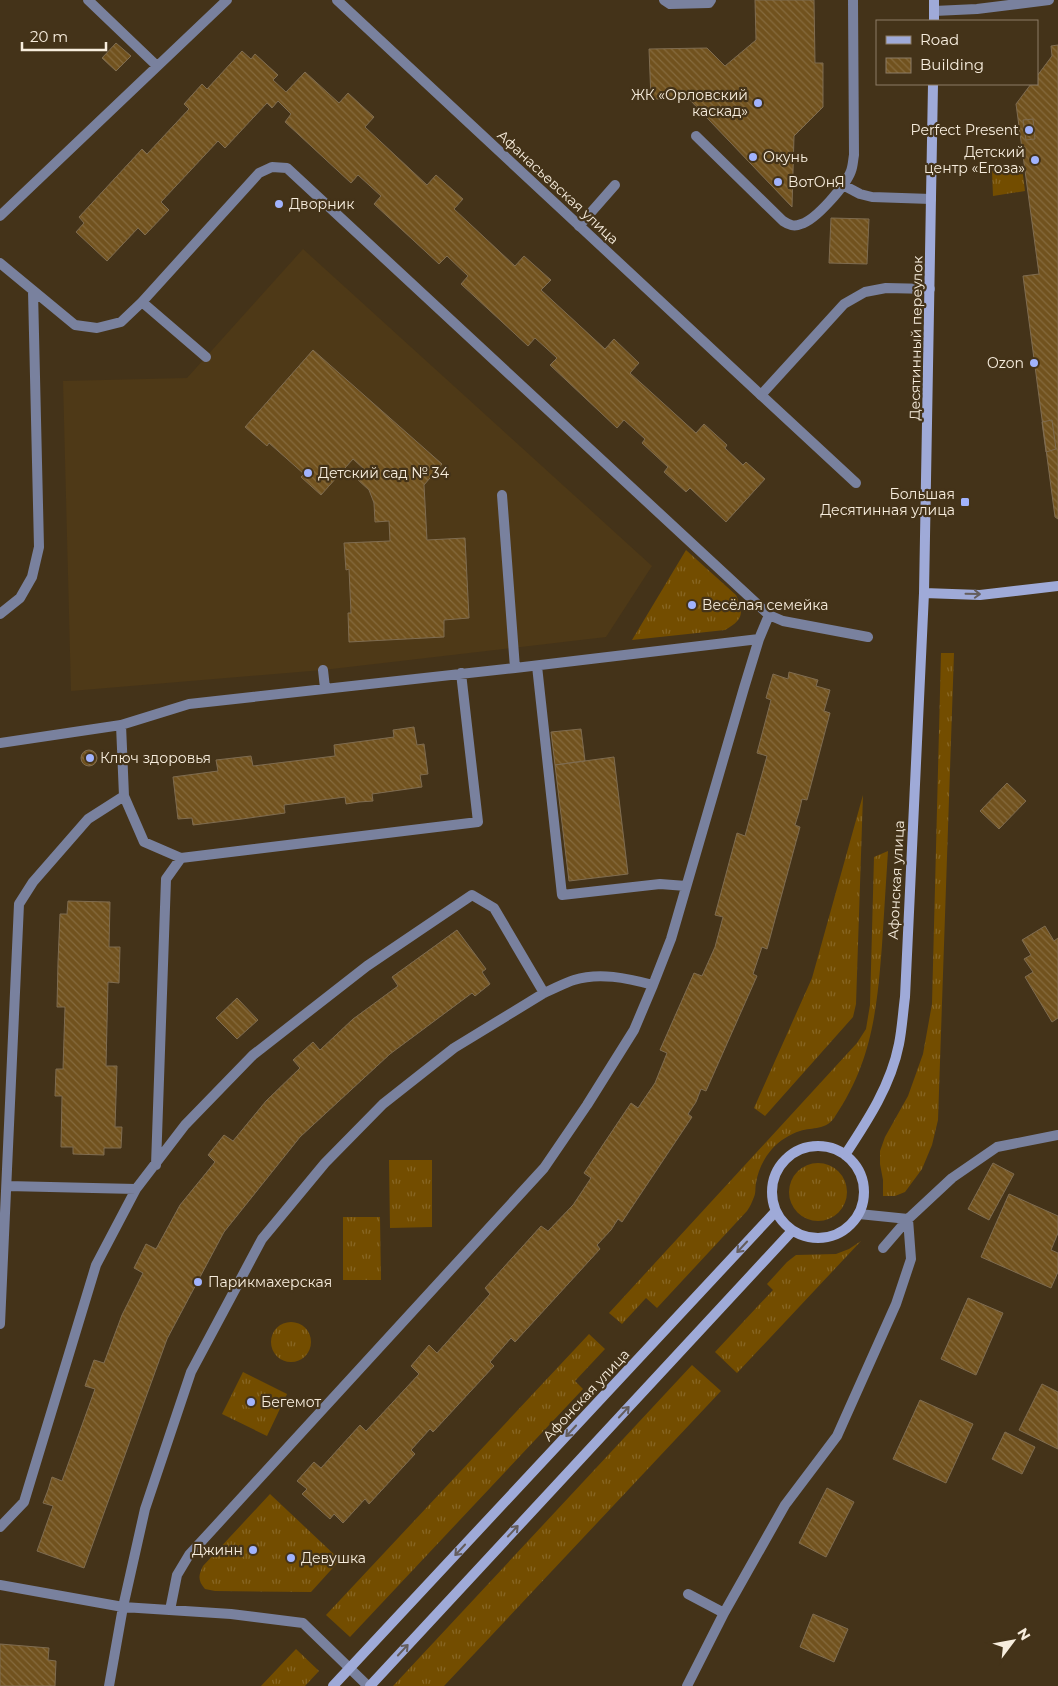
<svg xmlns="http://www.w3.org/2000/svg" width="1058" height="1686" viewBox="0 0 1058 1686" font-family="Montserrat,sans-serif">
<defs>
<pattern id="grass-tufts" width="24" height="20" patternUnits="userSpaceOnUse" patternTransform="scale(1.25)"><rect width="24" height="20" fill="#734d00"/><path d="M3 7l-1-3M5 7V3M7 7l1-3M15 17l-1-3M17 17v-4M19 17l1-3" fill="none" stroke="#886725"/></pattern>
<pattern id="building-back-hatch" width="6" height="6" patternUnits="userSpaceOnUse" patternTransform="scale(1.25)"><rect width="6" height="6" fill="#71521e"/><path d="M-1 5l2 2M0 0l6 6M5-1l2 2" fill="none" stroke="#866b3e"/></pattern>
</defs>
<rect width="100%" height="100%" fill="#443319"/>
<!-- built -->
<path fill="#4e3917" d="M303 249 652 566 606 637 323 670 71 691 63 381 187 378Z"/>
<!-- grass -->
<path fill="url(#grass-tufts)" d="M1022 167 1025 191 993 196 992 171Z
M686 550 736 595C745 614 742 620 725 630L632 640Z
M941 653H954L938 1120 932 1145 922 1169 905 1192 895 1196H883V1180L880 1164V1151L885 1137 908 1096 923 1054 932 1004Z
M863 795 856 1004 853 1017 765 1116 754 1108 812 978Z
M888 851C886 882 884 914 882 945 877 1010 872 1062 834 1118 826 1130 813 1127 800 1131 790 1134 779 1141 772 1149 764 1158 758 1170 756 1183 755 1188 756 1193 754 1197 752 1202 750 1207 747 1211L657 1308 646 1298 622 1324 609 1313 857 1043 866 1029 870 1005 874 857Z
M389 1160H432V1227L390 1228Z
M789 1192a29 29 0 1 1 58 0a29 29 0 1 1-58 0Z
M343 1217H380L381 1280H343Z
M861 1241 737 1373 715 1352 773 1290 767 1284 787 1262 796 1255 836 1254 849 1249Z
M271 1342a20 20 0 1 1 40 0a20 20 0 1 1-40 0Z
M589 1334 605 1349 575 1381 583 1389 350 1637 326 1615Z
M692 1365 721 1391 444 1686H393Z
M243 1372 287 1394 267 1436 222 1414Z
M270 1494 340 1560 311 1592 215 1591 205 1589C198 1581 198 1576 203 1566Z
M296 1649 319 1671 305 1686H261Z"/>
<!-- building -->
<path fill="url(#building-back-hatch)" stroke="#7f6c50" d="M755 0H814L815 63H823V107L794 136 792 207 689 99H651L649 49 707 48 725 66 756 40Z
M116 43 131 56 116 71 102 58Z
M1058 45V519L1055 517 1023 276 1039 274 1016 104 1031 84H1037V76L1052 56 1051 46Z
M242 51 251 59 255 54 278 75 273 80 286 92 305 72 339 103 348 93 374 117 365 127 427 185 436 175 463 199 454 209 515 266 524 256 551 280 541 290 605 349 614 339 639 363 630 373 696 433 704 424 727 445 725 448 743 465 746 462 765 479 726 522 690 488 686 492 664 472 668 467 642 443 645 439 624 420 617 428 550 365 557 358 535 338 528 346 461 284 468 276 447 256 439 264 374 204 381 196 358 175 351 183 285 122 291 114 278 101 272 108 267 103 225 148 218 141 161 202 169 210 145 235 138 228 107 261 76 232 84 223 79 217 142 149 147 154 189 109 184 104 202 84 207 89Z
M1033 119 1035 139 1026 140 1023 120Z
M831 218 869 219 867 264 829 263Z
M313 350 442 464 424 485 427 540 465 538 469 618 444 620V637L349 642 348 613H351L349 569 346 570 344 543 390 541 389 521 375 522 374 503 369 490 357 479 365 470 353 459 321 495 301 477 304 474 269 443 267 446 245 427Z
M1052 420 1056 449 1046 452 1042 422Z
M789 672 818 680 816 686 830 690 824 711 830 713 807 800 802 799 799 812 795 825 800 827 767 949 762 947 753 974 757 976 706 1091 701 1089 696 1102 688 1114 692 1117 622 1222 618 1219 611 1230 597 1245 600 1249 515 1342 511 1338 490 1362 494 1366 433 1432 430 1429 411 1450 415 1454 369 1504 365 1499 343 1523 334 1514 330 1519 302 1494 307 1489 297 1481 314 1462 321 1468 360 1425 366 1431 419 1374 411 1366 429 1345 437 1353 490 1294 485 1288 541 1226 548 1231 573 1205 591 1178 584 1173 631 1103 638 1108 655 1083 667 1053 660 1050 694 973 702 976 715 947 723 917 715 915 737 833 745 836 767 756 757 753 771 700 766 698 773 674 788 679Z
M414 727 417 745 424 744 428 774 420 775 422 787 372 794 373 801 359 802 346 804 345 797 284 805 285 813 242 819 193 825 192 818 178 819 173 777 218 771 216 760 251 756 253 766 335 756 334 745 394 737 393 730Z
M581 729 585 761 555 765 551 732Z
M81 758a8 8 0 1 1 16 0a8 8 0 1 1-16 0Z
M614 757 628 874 569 881 555 765Z
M1007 783 1026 801 999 829 980 811Z
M68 901 110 902 109 947H120L119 983 108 982 106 1066H117L115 1127H122L121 1148H104V1155L73 1154V1147H61L62 1096H55L56 1069H63L65 1007H57L58 962 60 914H67Z
M1045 926 1054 941 1058 938V1018L1052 1022 1025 977 1033 972 1024 959 1031 955 1022 940Z
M457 930 486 969 482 972 490 984 475 996 472 993 390 1054 300 1137 224 1232 167 1339 84 1568 37 1551 53 1506 43 1503 48 1490 52 1477 62 1481 95 1389 85 1386 94 1360 104 1363 122 1315 143 1273 134 1268 146 1244 156 1249 180 1205 215 1162 208 1155 224 1135 233 1141 266 1101 300 1068 293 1060 313 1042 320 1050 353 1019 398 986 392 977Z
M237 998 258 1020 237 1039 216 1018Z
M993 1163 1014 1174 989 1220 968 1209Z
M1009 1194 1058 1216V1233L1051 1250 1058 1253V1272L1051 1288 981 1257Z
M968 1298 1003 1313 976 1375 941 1359Z
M1042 1384 1058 1392V1449L1019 1430Z
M920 1400 973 1424 946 1483 893 1459Z
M1005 1432 1035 1447 1022 1474 992 1459Z
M827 1488 854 1502 826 1557 799 1543Z
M813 1614 848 1629 834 1662 800 1647Z
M0 1644 49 1648 48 1660 56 1661 55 1686H0Z"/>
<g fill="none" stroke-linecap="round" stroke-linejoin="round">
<!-- lane -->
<path stroke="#79819e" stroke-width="10" d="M88 0 157 66
M664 0 670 4 709 3 711 0
M934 11 977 9 1049 0
M696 136 783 221C789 225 794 227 801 224 816 220 846 185 851 171 853 166 853 160 854 155L853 0
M843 185 860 194 872 197 931 199
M0 216 227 0
M579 226 615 185
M0 263 75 325 97 328 121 322 142 302 259 173 272 167 287 168 769 615 783 621 868 637
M142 302 206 357
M761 395 856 483
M502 495 515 668
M0 614 20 598 32 577 39 547 33 291
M537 666 562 895 660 884 686 886
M323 670 325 688
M121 725 124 796 144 842 181 858 478 822 461 673
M0 743 121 725 189 704 515 668 759 639
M156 1165 166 879 181 858
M7 1186 136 1189
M859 1214 908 1219 952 1178 997 1147 1058 1135
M883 1248 908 1219
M0 1324 19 904 33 882 88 819 124 796
M0 1527 24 1502 96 1265 136 1189 185 1125 253 1055 367 966 472 895 494 908 544 993C554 989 564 983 574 980 599 972 627 978 653 985
M0 1585 123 1607 231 1614 303 1623 368 1686
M688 1594 724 1613
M170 1610 177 1575 189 1555 544 1168 587 1105 634 1030 653 985 671 939 744 688 759 639 769 615
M109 1686 123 1607 145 1509 191 1372 262 1239 325 1163 383 1104 454 1048 544 993
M687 1686 724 1613 785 1505 837 1436 896 1304 911 1259 908 1219"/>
<!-- street -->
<path stroke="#79819e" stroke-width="10" d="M337 0 761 395 844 304 865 292 886 288 930 289"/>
<!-- secondary -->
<path stroke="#9faad8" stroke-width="10" d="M934 21V0
M924 593 980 595 1058 586
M772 1192a46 46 0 1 1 92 0a46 46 0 1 1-92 0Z
M845 1155C868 1120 891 1085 899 1044 902 1029 903 1012 905 997L924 593 933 84
M333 1686 776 1211
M370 1686 792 1231"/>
</g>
<!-- one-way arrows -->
<defs><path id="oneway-shaft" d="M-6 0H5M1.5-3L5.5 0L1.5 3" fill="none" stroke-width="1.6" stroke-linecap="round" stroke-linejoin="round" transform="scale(1.25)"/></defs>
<g stroke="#645d5c">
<use href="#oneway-shaft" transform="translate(973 594) rotate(1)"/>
<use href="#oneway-shaft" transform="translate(742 1247) rotate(133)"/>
<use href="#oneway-shaft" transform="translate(624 1412) rotate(-47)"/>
<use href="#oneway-shaft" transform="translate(571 1431) rotate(133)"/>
<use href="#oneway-shaft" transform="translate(513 1531) rotate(-47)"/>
<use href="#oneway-shaft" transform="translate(460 1550) rotate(133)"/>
<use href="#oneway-shaft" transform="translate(403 1650) rotate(-47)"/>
</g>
<!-- markers -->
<g fill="#a1b3fd" stroke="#443319" stroke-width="2">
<circle cx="758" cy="103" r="5"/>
<circle cx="1029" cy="130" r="5"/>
<circle cx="753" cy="157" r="5"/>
<circle cx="1035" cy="160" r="5"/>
<circle cx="778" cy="182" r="5"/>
<circle cx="279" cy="204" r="5"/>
<circle cx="1034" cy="363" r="5"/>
<circle cx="308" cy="473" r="5"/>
<rect x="960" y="497" width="10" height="10" rx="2.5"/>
<circle cx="692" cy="605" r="5"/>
<circle cx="90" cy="758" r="5"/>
<circle cx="198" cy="1282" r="5"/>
<circle cx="251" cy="1402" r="5"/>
<circle cx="253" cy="1550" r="5"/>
<circle cx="291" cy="1558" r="5"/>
</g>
<g text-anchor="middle" stroke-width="4.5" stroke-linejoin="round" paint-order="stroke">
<!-- poi labels -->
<g font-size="14" fill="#f7eddd" stroke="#443319" text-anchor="start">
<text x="748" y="100" text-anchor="end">ЖК «Орловский<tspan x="748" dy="16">каскад»</tspan></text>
<text x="1019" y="135" text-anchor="end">Perfect Present</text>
<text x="1025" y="157" text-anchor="end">Детский<tspan x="1025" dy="16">центр «Егоза»</tspan></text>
<text x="763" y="162">Окунь</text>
<text x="788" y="187">ВотОнЯ</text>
<text x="289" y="209">Дворник</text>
<text x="1024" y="368" text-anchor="end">Ozon</text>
<text x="318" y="478">Детский сад № 34</text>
<text x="955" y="499" text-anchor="end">Большая<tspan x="955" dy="16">Десятинная улица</tspan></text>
<text x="702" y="610">Весёлая семейка</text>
<text x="100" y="763">Ключ здоровья</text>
<text x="208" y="1287">Парикмахерская</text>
<text x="261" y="1407">Бегемот</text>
<text x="243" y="1555" text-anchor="end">Джинн</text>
<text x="301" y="1563">Девушка</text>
</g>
<!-- street labels -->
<g font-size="14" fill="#f7eddd" stroke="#443319">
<text transform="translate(558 187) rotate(43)" y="5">Афанасьевская улица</text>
<text transform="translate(916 338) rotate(-89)" y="5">Десятинный переулок</text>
<text transform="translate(896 880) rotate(-87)" y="5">Афонская улица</text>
<text transform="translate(586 1395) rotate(-47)" y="5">Афонская улица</text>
</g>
</g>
<!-- legend -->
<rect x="876" y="20" width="162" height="65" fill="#443319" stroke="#8c7d67"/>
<rect x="886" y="36" width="25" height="8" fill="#9faad8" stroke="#8c7d67"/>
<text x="920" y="45" font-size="15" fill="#f7eddd">Road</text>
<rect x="886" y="58" width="25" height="15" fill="url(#building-back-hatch)" stroke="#8c7d67"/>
<text x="920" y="70" font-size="15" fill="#f7eddd">Building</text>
<!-- north arrow -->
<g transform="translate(1013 1641) rotate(58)" stroke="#443319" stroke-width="4" paint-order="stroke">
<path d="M0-4L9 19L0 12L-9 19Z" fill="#f7eddd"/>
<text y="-8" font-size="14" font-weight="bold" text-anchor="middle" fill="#f7eddd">N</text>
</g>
<!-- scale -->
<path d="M22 42v8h84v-8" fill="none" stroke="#f7eddd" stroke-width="2.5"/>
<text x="30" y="42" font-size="15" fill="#f7eddd" stroke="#443319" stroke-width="4" paint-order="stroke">20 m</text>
</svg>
